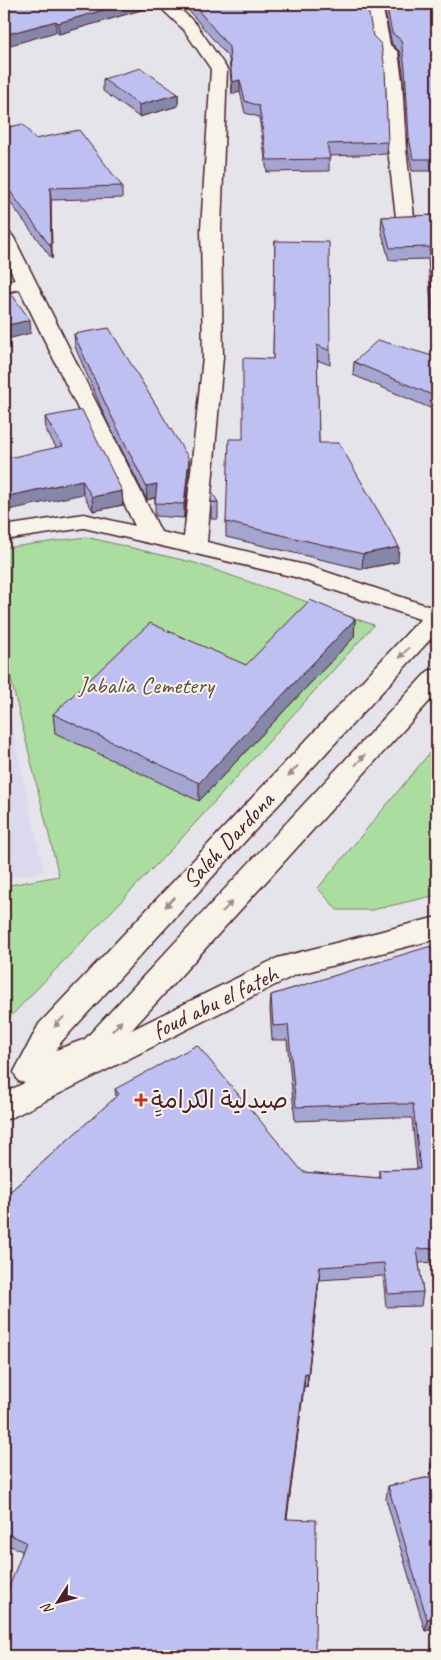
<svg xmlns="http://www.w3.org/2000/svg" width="441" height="1660" viewBox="0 0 441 1660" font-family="Caveat,'Playpen Sans Arabic',sans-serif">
<rect width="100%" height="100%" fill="#e6e4eb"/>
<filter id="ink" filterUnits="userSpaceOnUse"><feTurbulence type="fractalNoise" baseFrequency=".02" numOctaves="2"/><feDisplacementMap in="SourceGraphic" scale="10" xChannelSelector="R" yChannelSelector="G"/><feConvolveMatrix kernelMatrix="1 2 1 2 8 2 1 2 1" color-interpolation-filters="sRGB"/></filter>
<g filter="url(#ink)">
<!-- built -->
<path fill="#dad9ed" d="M4 692 44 871 4 879Z"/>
<!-- green -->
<path fill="#aadd9f" stroke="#7a7e65" d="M86 537 195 563 374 625 180 840 8 1019H4V886L59 876 4 651V548Z
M437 744V895L372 910H337L318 888Z"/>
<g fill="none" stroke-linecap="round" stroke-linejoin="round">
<!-- lane casing -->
<g stroke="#4a1f2b" stroke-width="4">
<path id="lane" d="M26 278 32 279 35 283 32 287 4 292V282Z"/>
</g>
<!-- street casing -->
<g stroke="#4a1f2b" stroke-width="3">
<path id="street" d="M162 4H175L196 24 227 69 221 229 223 357 207 542 309 566 437 609V625L295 577 84 528 4 540V526L84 514 135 526 4 257V232L11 234 14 238 161 532 184 537 203 357 201 229 211 69 184 30 162 9 160 6Z
M366 4H382L390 45 398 52 402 80 406 149 414 217 412 221 405 223 398 221 396 217 388 149 386 80 382 54 374 47Z
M437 917V939L295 975 15 1116 4 1120V1093L277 958Z"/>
</g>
<!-- secondary casing -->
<g stroke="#4a1f2b" stroke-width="3">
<path id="secondary" d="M437 609V632L61 1042 56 1050 85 1039 428 671 437 669V693L107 1057 29 1084 18 1081 14 1072 39 1024 428 611Z"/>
</g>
<!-- lane -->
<use href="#lane" fill="#f7f3e8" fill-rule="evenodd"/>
<!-- street -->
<use href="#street" fill="#f7f3e8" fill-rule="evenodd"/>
<!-- secondary -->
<use href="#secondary" fill="#f7f3e8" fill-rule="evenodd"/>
</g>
<!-- wall -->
<path fill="#a4a5d0" stroke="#4a1f2b" d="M4 4H160L158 5 59 34Z
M183 4H367L388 142 387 154 329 156V171L267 172 259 117 245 113 240 92 232 94 229 58Z
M383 4H437V171H412L408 149 404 80 400 52 392 44Z
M103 79 178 94V106L139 117 103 91Z
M4 128 35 139 122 186V198L51 200 52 259 4 194Z
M437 215V411L353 375 354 362 434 357 428 259 389 260 381 229 382 217Z
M275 241 330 351V365L317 360 319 443 398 562 362 569 226 537V522L243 439 273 359Z
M74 334 189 459V473L184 518 155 516V498L147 500 106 419 75 347Z
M45 417 122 491 123 505 93 511 46 430Z
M211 502H218V519H211Z
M355 619 354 637 199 801 55 733 53 714 246 665Z
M437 945V1262L419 1263 423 1292 421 1306 386 1307 383 1276 319 1280 307 1387 304 1386 287 1519 315 1656H4L22 1551 4 1543V1197L116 1097 115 1089 303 1172 379 1178V1170L417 1169 412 1118H394V1117L295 1121 287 1040H272L270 1009 271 995Z
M437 1462V1628L425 1631 386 1499 388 1486 430 1477 431 1464Z"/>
<!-- shaded-wall -->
<path fill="#8686a9" stroke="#4a1f2b" d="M125 4H160L158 5 59 34 58 23Z
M56 21V32L4 47V35Z
M240 80V92L232 94V82Z
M178 94V106L139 117V105Z
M50 188 51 200 52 259 51 247Z
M30 320 31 333 4 340V326Z
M189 459V473L184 518V504Z
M82 480 83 494 4 511V497Z
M157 484V497L147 500 146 486Z
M122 491 123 505 93 511 92 497Z
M399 547 398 562 362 569 363 554Z
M355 619 354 637 199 801V783Z
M320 1267 319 1280 307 1387 308 1374Z
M305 1373 304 1386 285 1531 286 1519Z
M437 1617V1628L425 1631 427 1619Z"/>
<!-- building -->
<path fill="#bfc0f2" stroke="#4a1f2b" d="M4 4H125L58 23 56 21 4 35Z
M193 4H367L373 36 381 44 385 69 388 142 327 144 330 159 267 160 259 106 245 101 240 80 232 82 229 47Z
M386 4H437V159H413L409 137 405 68 401 40 392 33Z
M141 68 178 94 139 105 103 79Z
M23 124 35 139 79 130 122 186 50 188 51 247 4 183V128Z
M437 215V397L354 362 378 340 436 357 429 247 390 248 382 217Z
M275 241 329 242 330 351 317 345 319 443H339L399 547 363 554 226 522 229 439H243V358L273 359Z
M8 289 30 320 4 326V290Z
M109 328 189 459 184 504 155 503 157 484 146 486 106 405 74 334Z
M82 410 122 491 92 497 82 480 4 497V459L63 446 45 417Z
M212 492 218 502H211Z
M310 600 355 619 199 783 53 714 150 623 246 665Z
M434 945H437V1248L417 1249 423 1292 388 1294 384 1263 320 1267 308 1374 305 1373 286 1519 316 1520 315 1656H245L244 1653 182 1651 180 1656H4V1601L26 1542 4 1532V1197L119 1094 115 1089 197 1045 303 1172 380 1178 379 1170 420 1169 413 1104H396V1103L296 1107 288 1025 273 1026 271 995Z
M437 1462V1617L427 1619 388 1486 435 1476 431 1464Z"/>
<!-- one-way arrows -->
<defs><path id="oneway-solid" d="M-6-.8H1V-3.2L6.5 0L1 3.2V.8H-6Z" transform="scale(1.25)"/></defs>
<g fill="#a0898a">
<use href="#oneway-solid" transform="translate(404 653) rotate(133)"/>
<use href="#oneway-solid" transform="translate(360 760) rotate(-48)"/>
<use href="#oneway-solid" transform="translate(293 771) rotate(133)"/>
<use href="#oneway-solid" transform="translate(170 902) rotate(133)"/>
<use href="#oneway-solid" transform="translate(227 907) rotate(-47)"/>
<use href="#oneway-solid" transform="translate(59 1022) rotate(133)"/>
<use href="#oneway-solid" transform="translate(117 1026) rotate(-47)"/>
</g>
</g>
<!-- markers -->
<path fill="#c8321e" stroke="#f7f3e8" stroke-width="2" d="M138.5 1092.5h5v5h5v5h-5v5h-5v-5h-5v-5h5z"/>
<g text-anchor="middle" stroke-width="4" stroke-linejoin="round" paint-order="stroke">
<!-- park labels -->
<g font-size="24" fill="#624e48" stroke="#f7f3e8">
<text x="146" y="693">Jabalia Cemetery</text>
</g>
<!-- street labels -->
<g font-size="24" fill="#4a1f2b" stroke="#f7f3e8">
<text transform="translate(228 840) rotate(-47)" y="8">Saleh Dardona</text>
<text transform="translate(215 1002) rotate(-26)" y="8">foud abu el fateh</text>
</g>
<!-- poi labels -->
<g font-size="24" fill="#4a1f2b" stroke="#f7f3e8" text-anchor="start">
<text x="151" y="1108">ِِصيدلية الكرامة</text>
</g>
</g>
<!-- margin -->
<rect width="441" height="1660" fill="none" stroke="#f7f3e8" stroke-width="20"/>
<rect x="10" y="10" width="421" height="1640" fill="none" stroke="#4a1f2b" stroke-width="2" filter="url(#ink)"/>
<!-- north arrow -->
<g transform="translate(58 1602) rotate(234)" stroke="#f7f3e8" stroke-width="4" paint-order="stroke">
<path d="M0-4L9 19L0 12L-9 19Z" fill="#4a1f2b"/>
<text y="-8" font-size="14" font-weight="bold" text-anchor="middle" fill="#4a1f2b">N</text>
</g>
</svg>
